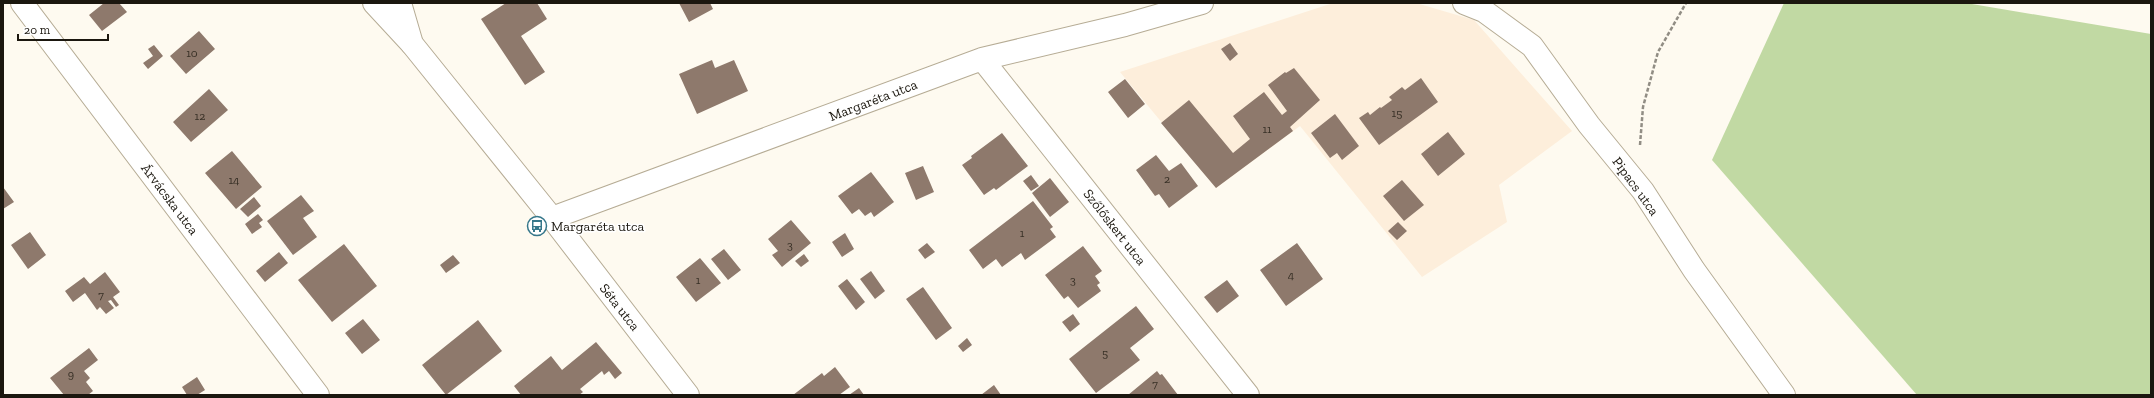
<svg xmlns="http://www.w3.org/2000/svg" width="2154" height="398" viewBox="0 0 2154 398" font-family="'Zilla Slab',serif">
<rect width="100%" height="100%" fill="#fefaf0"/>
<!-- commercial -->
<path fill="#fdeedb" d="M1333 3H1416L1474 20 1572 131 1499 185 1507 222 1422 277 1300 126 1216 188 1120 72Z"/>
<!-- green -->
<path fill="#c1d9a3" d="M1784 3H1966L2151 34V395H1917L1712 160Z"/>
<!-- building -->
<path fill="#8e796c" d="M104 3H119L127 12 102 31 89 15Z
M506 3H537L547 19 521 36 545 72 525 85 481 19Z
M679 3H710L713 9 689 22Z
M199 31 215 49 186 74 170 56Z
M1230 43 1238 54 1230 61 1221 49Z
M154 45 163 56 148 69 143 63 153 56 148 49Z
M712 60 715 68 734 60 748 91 697 114 679 74Z
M1294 68 1320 100 1290 127 1293 131 1216 188 1161 123 1189 100 1233 153 1250 139 1233 116 1264 92 1282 115 1287 111 1268 85 1285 72 1286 73Z
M1421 78 1438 102 1379 145 1359 118 1368 112 1370 115 1380 107 1381 108 1392 100 1389 97 1402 87 1405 90Z
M1125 79 1145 104 1128 118 1108 92Z
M209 89 228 110 191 142 173 122Z
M1335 114 1359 146 1342 160 1337 153 1330 158 1311 133Z
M1448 132 1465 154 1438 176 1421 154Z
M1002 133 1028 166 996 190 994 188 984 195 962 165 972 158 971 156Z
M232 151 262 187 236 209 205 173Z
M1156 155 1169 171 1181 163 1198 186 1169 208 1159 194 1155 196 1136 170Z
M923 166 934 192 916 200 905 173Z
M871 172 894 202 874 217 871 212 865 216 859 209 852 214 838 196Z
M1031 175 1039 186 1031 191 1023 181Z
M1050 178 1069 202 1050 217 1032 193Z
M1402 180 1424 205 1404 221 1383 196Z
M3 187 14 202 3 209Z
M301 195 314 211 303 218 317 237 293 255 267 221Z
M254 197 261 206 248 217 240 209Z
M1033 201 1053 227 1050 229 1056 237 1025 260 1021 253 1002 267 996 259 983 269 969 250Z
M258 214 263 220 259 223 262 227 252 234 245 224Z
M791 220 811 243 782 267 772 255 778 251 768 239Z
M1398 222 1407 231 1397 240 1388 231Z
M30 232 46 255 28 269 11 245Z
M845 233 854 249 842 257 832 242Z
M927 243 935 252 925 259 918 250Z
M1297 243 1323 279 1286 306 1260 270Z
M344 244 377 286 332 322 298 280Z
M1083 246 1102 271 1095 276 1100 283 1097 285 1101 291 1078 308 1068 296 1064 299 1045 275Z
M724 249 741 270 728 280 711 259Z
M279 252 288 263 265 282 256 271Z
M804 254 809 261 801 267 795 261Z
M453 255 460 263 446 273 440 265Z
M700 258 721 283 696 302 676 277Z
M871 271 885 291 875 299 860 279Z
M105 272 120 292 113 297 119 305 116 307 111 300 108 301 114 308 106 314 100 307 97 310 85 293 73 302 65 291 84 277 90 284Z
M847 279 865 302 856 310 838 286Z
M1227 280 1239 296 1217 313 1204 297Z
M923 287 952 328 936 340 906 299Z
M1136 306 1154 329 1130 348 1140 360 1096 393 1069 359Z
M1073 314 1080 324 1070 332 1062 322Z
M363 319 380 340 362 354 345 333Z
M478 320 502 351 446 395 422 365Z
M967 338 972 345 963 352 958 346Z
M596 342 622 373 615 379 609 371 604 375 602 371 580 389 583 392 579 395H521L514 386 551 356 562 370Z
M89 348 98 360 84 371 90 378 86 382 93 391 88 395H64L50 378Z
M835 367 850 387 839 395H793L822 373 824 376Z
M1157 371 1160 375 1162 374 1178 395H1128Z
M197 377 205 390 197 395H187L182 387Z
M994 385 1001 395H981Z
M859 388 864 395H849Z"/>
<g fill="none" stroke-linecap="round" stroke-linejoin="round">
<!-- minor casing -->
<g stroke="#b6ac95" stroke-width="24">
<path id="minor" d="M22 3 318 395
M374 3 412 44
M1464 3 1484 11 1532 46 1589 125 1643 191 1694 270 1784 395
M982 59 1248 395
M688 395 552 218 982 59 1125 25 1202 3"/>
</g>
<!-- tertiary casing -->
<g stroke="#b6ac95" stroke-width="24">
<path id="tertiary" d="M400 3 412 44 552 218"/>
</g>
<!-- path -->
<path stroke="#918d84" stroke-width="2.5" stroke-dasharray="4 2" stroke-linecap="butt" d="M1640 145 1643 107 1658 52 1686 3"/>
<!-- minor -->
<use href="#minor" stroke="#fff" stroke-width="22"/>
<!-- tertiary -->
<use href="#tertiary" stroke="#fff" stroke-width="22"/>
</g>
<!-- icons -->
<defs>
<g id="bus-ring" transform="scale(1)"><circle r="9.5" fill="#fff" stroke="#36778a" stroke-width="1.5"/><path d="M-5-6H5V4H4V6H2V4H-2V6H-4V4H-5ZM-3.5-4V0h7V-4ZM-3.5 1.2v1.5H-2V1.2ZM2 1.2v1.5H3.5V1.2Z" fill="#36778a"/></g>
</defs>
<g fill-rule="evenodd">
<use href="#bus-ring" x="537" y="226"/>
</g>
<g text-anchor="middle" stroke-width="3" stroke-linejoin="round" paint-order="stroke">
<!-- number labels -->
<g font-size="12" fill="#383026">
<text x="192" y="57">10</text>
<text x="1397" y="117">15</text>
<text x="200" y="120">12</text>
<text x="1267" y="133">11</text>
<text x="1167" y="183">2</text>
<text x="234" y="184">14</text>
<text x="1022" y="237">1</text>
<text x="790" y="249">3</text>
<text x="1291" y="279">4</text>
<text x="698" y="284">1</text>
<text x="1073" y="284">3</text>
<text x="101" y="299">7</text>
<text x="1105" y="357">5</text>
<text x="71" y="378">9</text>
<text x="1155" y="388">7</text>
</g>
<!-- street labels -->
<g font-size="14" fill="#1b170f" stroke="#fff">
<text transform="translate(873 100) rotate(-21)" y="5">Margaréta utca</text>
<text transform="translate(1636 186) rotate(54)" y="5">Pipacs utca</text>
<text transform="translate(170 199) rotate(53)" y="5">Árvácska utca</text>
<text transform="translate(1115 227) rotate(52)" y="5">Szőlőskert utca</text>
<text transform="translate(620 307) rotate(52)" y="5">Séta utca</text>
</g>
<!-- poi labels -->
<g font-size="14" fill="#1b170f" stroke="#fff" text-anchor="start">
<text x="551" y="231">Margaréta utca</text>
</g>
</g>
<!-- border -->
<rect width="2154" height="398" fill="none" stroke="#1b170f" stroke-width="8"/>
<!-- scale -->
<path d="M18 34v6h90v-6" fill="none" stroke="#1b170f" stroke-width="2"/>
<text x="24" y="34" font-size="12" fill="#1b170f" stroke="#ffffff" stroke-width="3" paint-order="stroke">20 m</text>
</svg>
